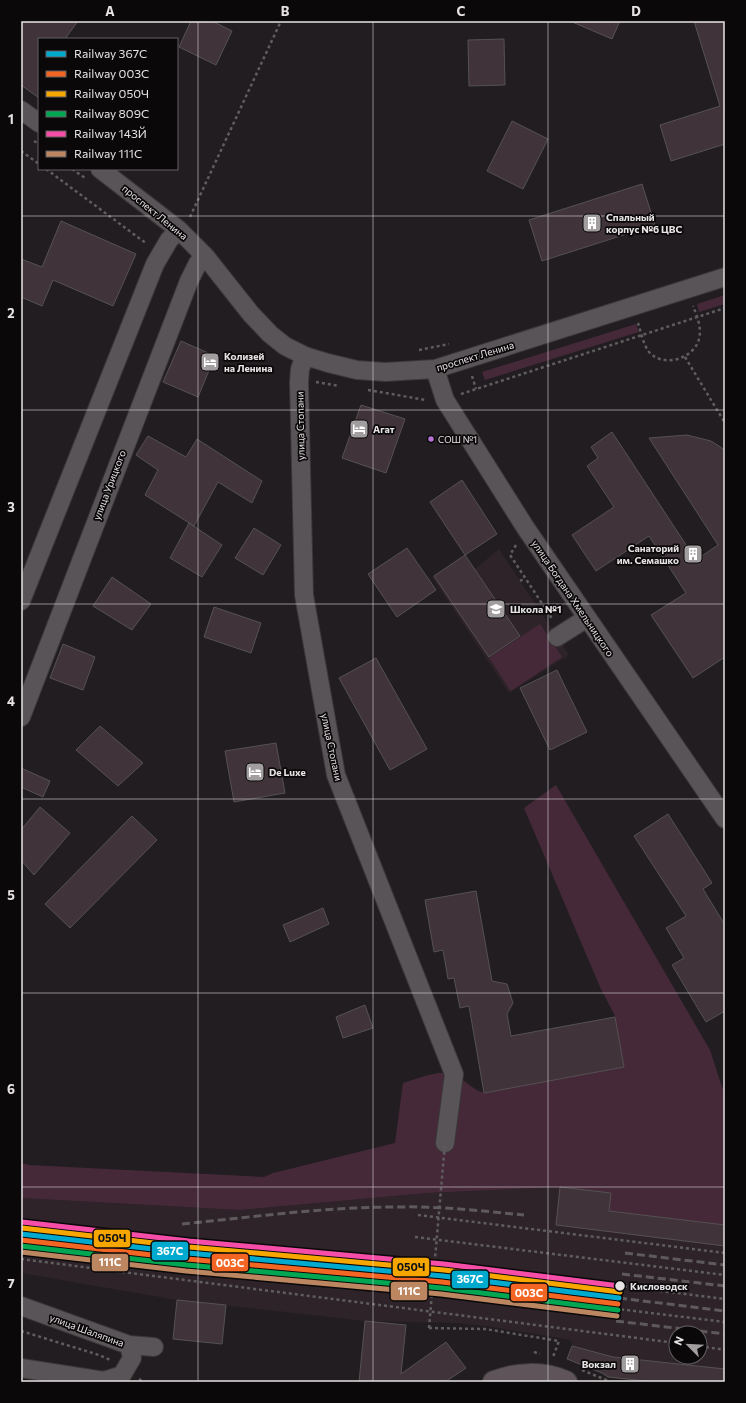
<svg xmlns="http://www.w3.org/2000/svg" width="746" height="1403" viewBox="0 0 746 1403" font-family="Commissioner,sans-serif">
<rect width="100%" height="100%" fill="#221d20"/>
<!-- built -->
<path fill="#2e2329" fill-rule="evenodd" d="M499 549 569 655 509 693 432 577 465 555 475 569Z
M560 1187 556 1225 725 1246V1369L613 1357 572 1346 571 1340 486 1326 458 1323 365 1321 177 1300 21 1273V1198L240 1210 427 1193ZM676 1333H700V1357H676Z"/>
<!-- green -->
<path fill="#452939" d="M725 295V304L699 312 697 304Z
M636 324 639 332 485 380 482 372Z
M540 624 562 657 511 691 489 658Z
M556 785 710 1050 721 1084 725 1093V1225L609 1211 611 1193 560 1187 427 1193 240 1210 21 1198V1163L29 1165 264 1177 273 1173 395 1143 403 1083C416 1079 442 1068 455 1075 465 1080 473 1090 484 1093L624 1067 615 1016 600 987 524 808Z"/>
<!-- building -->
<path fill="#40343a" stroke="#555153" d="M21 21H78L65 39H39V98L21 85Z
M191 21H212L232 31 216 65 179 47Z
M570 21H620L612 39Z
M694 21H725V144L671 161 660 125 720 106Z
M504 39 505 85 469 86 468 40Z
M512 121 548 139 523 189 487 171Z
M642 184 655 225 542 261 529 220Z
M61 221 136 254 113 306 53 280 42 306 21 297V259L42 267Z
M181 341 215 356 198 397 163 382Z
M361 405 405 419 386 473 342 458Z
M612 432 696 560 718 545 649 438 687 435 711 441 725 450V657L693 678 651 615 686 593 649 536 596 571 572 535 614 507 587 466 598 458 591 447Z
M148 436 186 457 197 439 262 481 252 503 218 482 194 526 145 495 158 470 136 455Z
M462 480 497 534 465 555 430 502Z
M189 523 222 545 202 577 170 558Z
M254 528 281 545 263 575 235 558Z
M407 548 436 590 397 617 368 574Z
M465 555 520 636 489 657 434 576Z
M112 577 151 604 132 630 93 606Z
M214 607 261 623 251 653 204 637Z
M63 644 95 657 83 690 50 678Z
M376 658 427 749 390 770 339 678Z
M557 670 587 732 550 750 520 688Z
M100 726 143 763 118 786 76 750Z
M276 743 285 793 234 802 225 751Z
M21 768 50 781 43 797 21 787Z
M40 807 70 833 34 875 21 860V830Z
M668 814 712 883 703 889 725 925V1011L706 1022 672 965 684 958 666 928 686 916 634 836Z
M132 816 157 840 70 928 45 904Z
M476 891 492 981 507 984 513 1003 507 1014 511 1036 615 1017 624 1067 484 1093 469 1006 460 1008 454 978 448 979 443 950 434 952 425 900Z
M323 908 329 924 290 942 283 925Z
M365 1005 373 1028 343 1038 336 1017Z
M560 1187 611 1193 609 1211 725 1225V1246L556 1225Z
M177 1300 226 1305 222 1344 173 1339Z
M365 1321 406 1325 401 1374 446 1342 466 1368 445 1382H359Z
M572 1346 613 1357 725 1369V1382H656L608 1377 602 1373 567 1359Z"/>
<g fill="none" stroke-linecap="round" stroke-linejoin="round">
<!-- minor casing -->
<g stroke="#3b3839" stroke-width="20">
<path id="minor" d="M21 110 39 123
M100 169 179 230 205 256 251 314 270 334 285 346 305 356 328 363 357 370 385 372 435 369 725 277
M305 356 300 369 299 382 304 595 336 775 454 1074 445 1143
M435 369 445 400 525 527 725 819
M21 601 155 264 169 240 179 230
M557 637 587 618
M21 717 189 281 198 263 205 256
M21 1306 129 1345 154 1347
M21 1368 104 1381 122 1375 132 1358 129 1345"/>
</g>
<!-- major casing -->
<g stroke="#3b3839" stroke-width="24">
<path id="major" d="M494 1382C517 1373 543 1372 566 1382"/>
</g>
<!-- path -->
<path stroke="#5f5d5e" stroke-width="2.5" stroke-dasharray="3 3" stroke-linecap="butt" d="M34 141 39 144
M21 151 39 164
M46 169 147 244
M72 169 85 178
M190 217 281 21
M638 323C641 332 643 344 649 352 663 368 694 359 699 339 702 328 697 316 693 306
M419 350 449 344
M685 357 725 423
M472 376 476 389
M316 382 339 386
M368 390 426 400
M461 394 725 308
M516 545 510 555 553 620
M520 581 525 578
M418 1215 725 1253
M415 1237 725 1275
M362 1254 725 1299
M21 1259 676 1343
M371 1279 725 1322
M429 1328 485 1329 559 1341 553 1357
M21 1331 99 1355 110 1360
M700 1346 725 1350
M534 1352 540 1354
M582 1370 611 1382
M139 1379 144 1382"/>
<!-- minor -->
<use href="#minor" stroke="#585457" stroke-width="18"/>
<!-- major -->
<use href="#major" stroke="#5e545a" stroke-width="22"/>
<!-- rail -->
<path stroke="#5e5a5c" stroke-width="3" stroke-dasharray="8 4" stroke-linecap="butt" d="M182 1224C253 1217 325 1207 397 1207 440 1206 482 1211 524 1215
M625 1253 725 1265
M622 1274 725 1286
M619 1298 725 1311
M616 1321 725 1334"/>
<!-- path-bridge -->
<path stroke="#5f5d5e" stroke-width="2.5" stroke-dasharray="3 3" stroke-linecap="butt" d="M429 1328 445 1143"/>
<!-- rail-1 casing -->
<g stroke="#0a0809" stroke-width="8">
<path id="rail-1" d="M21 1234 188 1253 443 1276 619 1298"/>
</g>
<!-- rail-2 casing -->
<g stroke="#0a0809" stroke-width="8">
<path id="rail-2" d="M21 1240 187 1259 442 1282 618 1304"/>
</g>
<!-- rail-3 casing -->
<g stroke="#0a0809" stroke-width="8">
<path id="rail-3" d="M22 1228 189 1247 444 1270 620 1292"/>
</g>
<!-- rail-4 casing -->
<g stroke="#0a0809" stroke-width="8">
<path id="rail-4" d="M21 1246 187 1265 442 1288 618 1310"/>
</g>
<!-- rail-5 casing -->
<g stroke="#0a0809" stroke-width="8">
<path id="rail-5" d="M22 1222 189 1241 444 1264 620 1286"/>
</g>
<!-- rail-6 casing -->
<g stroke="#0a0809" stroke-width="8">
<path id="rail-6" d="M21 1252 186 1271 441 1294 617 1316"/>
</g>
<!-- rail-1 -->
<use href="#rail-1" stroke="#00a9ce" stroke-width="5"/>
<!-- rail-2 -->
<use href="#rail-2" stroke="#f26522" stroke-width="5"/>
<!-- rail-3 -->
<use href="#rail-3" stroke="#f7a600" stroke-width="5"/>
<!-- rail-4 -->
<use href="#rail-4" stroke="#00a651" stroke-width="5"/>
<!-- rail-5 -->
<use href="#rail-5" stroke="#f54da8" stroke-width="5"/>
<!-- rail-6 -->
<use href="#rail-6" stroke="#bb8660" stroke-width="5"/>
</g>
<!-- grid -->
<path fill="none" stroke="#e7e3e5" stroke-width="1" stroke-opacity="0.55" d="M198 21V1382M373 21V1382M548 21V1382M21 216H725M21 410H725M21 604H725M21 799H725M21 993H725M21 1187H725"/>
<!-- icons -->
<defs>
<g id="building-square" transform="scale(1)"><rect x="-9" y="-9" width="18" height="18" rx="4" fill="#a29ea0" stroke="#0a0809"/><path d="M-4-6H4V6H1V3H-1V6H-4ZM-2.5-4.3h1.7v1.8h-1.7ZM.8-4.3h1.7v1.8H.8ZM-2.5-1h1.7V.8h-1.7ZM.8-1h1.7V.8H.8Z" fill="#fff"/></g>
<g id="hotel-square" transform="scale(1)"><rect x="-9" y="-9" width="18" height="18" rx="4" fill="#a29ea0" stroke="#0a0809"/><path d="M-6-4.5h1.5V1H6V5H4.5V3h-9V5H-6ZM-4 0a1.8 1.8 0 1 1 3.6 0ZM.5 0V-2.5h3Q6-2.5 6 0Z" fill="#fff"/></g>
<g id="school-square" transform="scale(1)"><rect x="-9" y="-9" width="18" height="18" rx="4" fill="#a29ea0" stroke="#0a0809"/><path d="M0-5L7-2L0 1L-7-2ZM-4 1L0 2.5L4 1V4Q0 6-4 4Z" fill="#fff"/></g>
</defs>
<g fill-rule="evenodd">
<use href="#building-square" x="592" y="223"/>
<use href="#hotel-square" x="210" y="362"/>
<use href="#hotel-square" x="359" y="429"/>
<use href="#building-square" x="693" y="554"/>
<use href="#school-square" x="496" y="609"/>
<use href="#hotel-square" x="255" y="772"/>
<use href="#building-square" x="630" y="1364"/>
</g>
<!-- markers -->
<circle fill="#b673d3" stroke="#0a0809" stroke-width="1.5" cx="431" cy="439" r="3.5"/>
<circle fill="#e7e3e5" stroke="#0a0809" stroke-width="1.5" cx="620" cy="1286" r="5.5"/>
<g text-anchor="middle" stroke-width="3.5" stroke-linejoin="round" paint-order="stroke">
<!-- bus labels -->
<g font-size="9" fill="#e7e3e5" stroke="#0a0809" text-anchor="start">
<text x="438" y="443">СОШ №1</text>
</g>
<!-- street labels -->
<g font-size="10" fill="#e7e3e5" stroke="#0a0809">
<text transform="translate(155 212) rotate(39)" y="4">проспект Ленина</text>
<text transform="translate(475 356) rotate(-17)" y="4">проспект Ленина</text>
<text transform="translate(300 426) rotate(-91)" y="4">улица Стопани</text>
<text transform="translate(109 485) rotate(-69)" y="4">улица Урицкого</text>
<text transform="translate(573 598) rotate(56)" y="4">улица Богдана Хмельницкого</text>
<text transform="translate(332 747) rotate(78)" y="4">улица Стопани</text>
<text transform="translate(87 1330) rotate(20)" y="4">улица Шаляпина</text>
</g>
<!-- poi labels -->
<g font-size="10" font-weight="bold" fill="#e7e3e5" stroke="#0a0809" text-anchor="start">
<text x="606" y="221">Спальный<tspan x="606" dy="12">корпус №6 ЦВС</tspan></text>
<text x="224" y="360">Колизей<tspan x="224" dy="12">на Ленина</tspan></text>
<text x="373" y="433">Агат</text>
<text x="679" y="552" text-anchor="end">Санаторий<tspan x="679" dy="12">им. Семашко</tspan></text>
<text x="510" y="613">Школа №1</text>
<text x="269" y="776">De Luxe</text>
<text x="616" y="1368" text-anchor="end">Вокзал</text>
</g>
<!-- stop labels -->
<g font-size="10" font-weight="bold" fill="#e7e3e5" stroke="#0a0809" text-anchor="start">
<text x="630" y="1290">Кисловодск</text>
</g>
</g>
<g stroke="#0a0809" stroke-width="1.5">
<rect x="93" y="1229" width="38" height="19" rx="4" fill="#f7a600"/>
<rect x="151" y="1241" width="38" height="20" rx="4" fill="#00a9ce"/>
<rect x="91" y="1253" width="38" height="19" rx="4" fill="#bb8660"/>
<rect x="211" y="1253" width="38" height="19" rx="4" fill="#f26522"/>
<rect x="392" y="1257" width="38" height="20" rx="4" fill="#f7a600"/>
<rect x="451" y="1270" width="38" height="19" rx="4" fill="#00a9ce"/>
<rect x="390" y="1281" width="38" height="20" rx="4" fill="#bb8660"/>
<rect x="510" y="1283" width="38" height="19" rx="4" fill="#f26522"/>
</g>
<g font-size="11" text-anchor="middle" font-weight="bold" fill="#fff">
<text x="170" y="1255">367С</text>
<text x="110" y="1266">111С</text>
<text x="230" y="1267">003С</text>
<text x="470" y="1283">367С</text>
<text x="409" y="1295">111С</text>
<text x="529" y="1297">003С</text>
</g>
<g font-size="11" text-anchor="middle" font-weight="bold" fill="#111">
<text x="112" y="1242">050Ч</text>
<text x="411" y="1271">050Ч</text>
</g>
<!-- border -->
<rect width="746" height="1403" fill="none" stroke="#0a0809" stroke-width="44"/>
<!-- legend -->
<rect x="38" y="38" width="140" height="132" fill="#0a0809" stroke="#626061"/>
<rect x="46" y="51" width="20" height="6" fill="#00a9ce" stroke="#626061"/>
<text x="74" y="58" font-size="12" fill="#e7e3e5">Railway 367С</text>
<rect x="46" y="71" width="20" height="6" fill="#f26522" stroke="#626061"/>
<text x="74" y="78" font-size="12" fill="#e7e3e5">Railway 003С</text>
<rect x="46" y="91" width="20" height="6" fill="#f7a600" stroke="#626061"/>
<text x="74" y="98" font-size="12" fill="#e7e3e5">Railway 050Ч</text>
<rect x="46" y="111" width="20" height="6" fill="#00a651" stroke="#626061"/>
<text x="74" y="118" font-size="12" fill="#e7e3e5">Railway 809С</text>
<rect x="46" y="131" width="20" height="6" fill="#f54da8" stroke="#626061"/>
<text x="74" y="138" font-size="12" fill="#e7e3e5">Railway 143Й</text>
<rect x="46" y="151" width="20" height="6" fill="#bb8660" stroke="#626061"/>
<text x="74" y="158" font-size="12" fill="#e7e3e5">Railway 111С</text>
<!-- north arrow -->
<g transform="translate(688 1345) rotate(294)"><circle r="19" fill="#0a0809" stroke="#626061"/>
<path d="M0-3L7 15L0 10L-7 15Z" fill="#a29ea0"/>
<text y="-6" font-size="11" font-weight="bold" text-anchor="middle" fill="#e7e3e5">N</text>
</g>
<rect x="22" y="22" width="702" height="1359" fill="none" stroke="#e7e3e5" stroke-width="1.5"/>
<g font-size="13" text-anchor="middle" font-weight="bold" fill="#e7e3e5">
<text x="110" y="16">A</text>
<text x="285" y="16">B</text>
<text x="461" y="16">C</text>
<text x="636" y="16">D</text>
<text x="11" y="124">1</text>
<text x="11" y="318">2</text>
<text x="11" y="512">3</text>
<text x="11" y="706">4</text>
<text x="11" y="900">5</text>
<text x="11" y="1094">6</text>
<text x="11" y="1288">7</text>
</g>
</svg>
